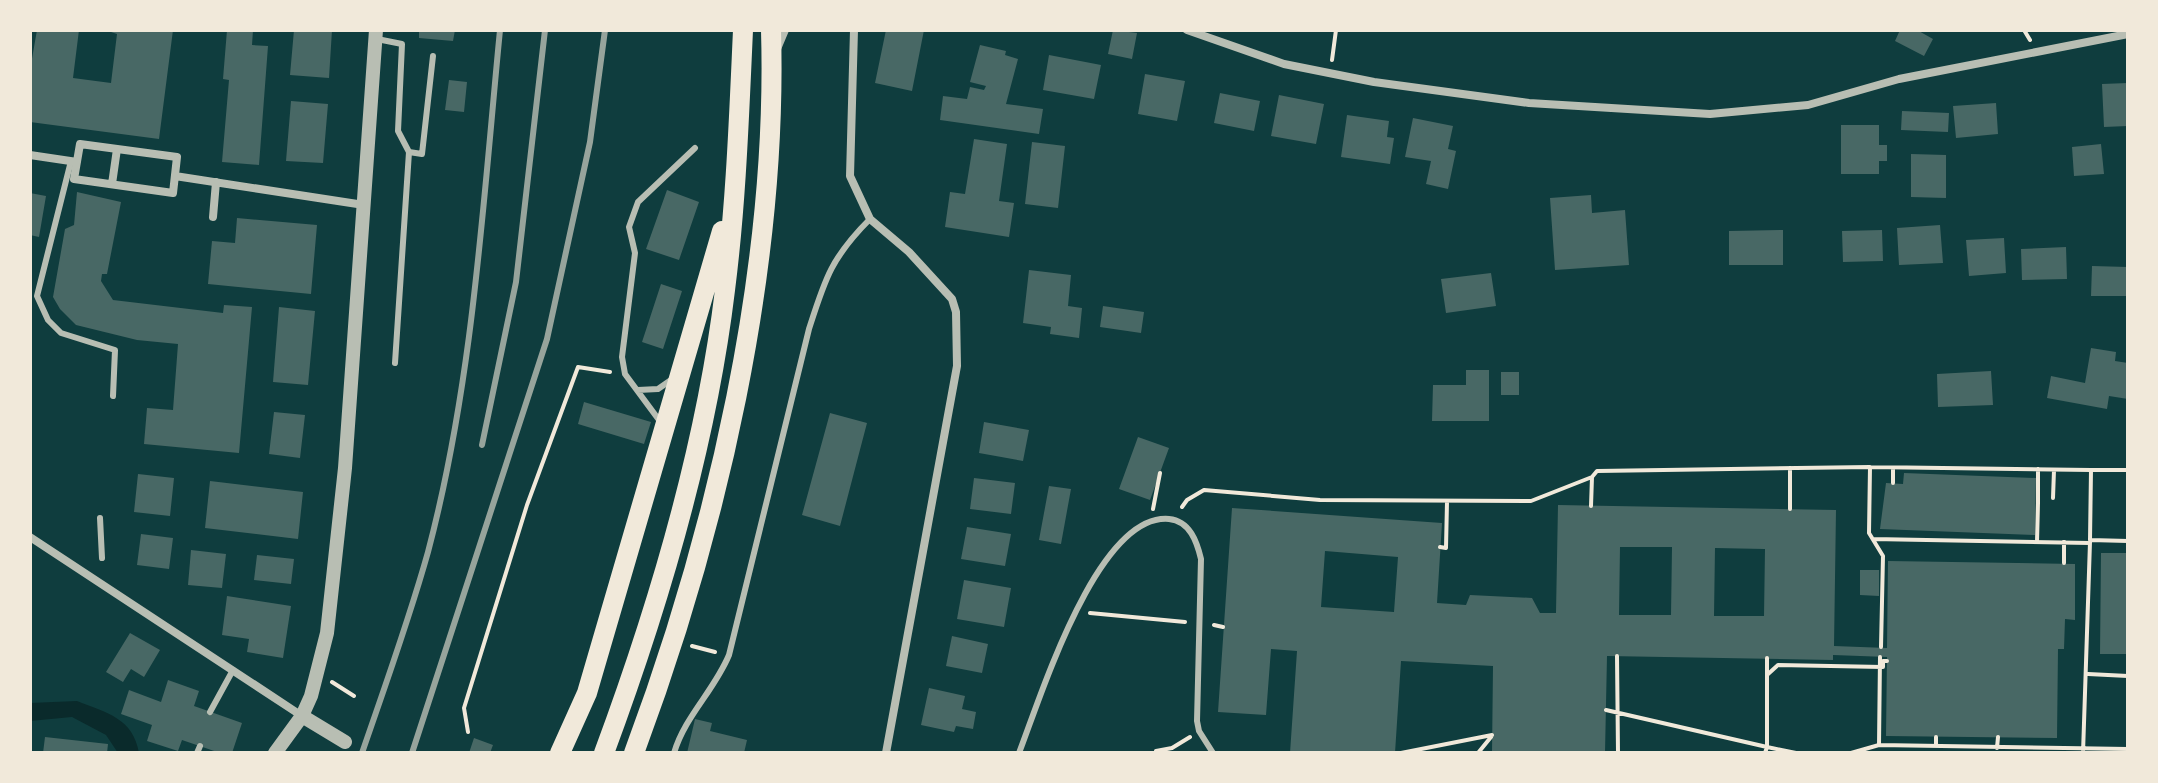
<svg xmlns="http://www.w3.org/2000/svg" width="2158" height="783" viewBox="0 0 2158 783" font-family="Commissioner,sans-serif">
<rect width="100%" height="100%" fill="#0f3d3e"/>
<!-- water -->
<path fill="#0a2a2b" d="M77 701C107 713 133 718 139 753H118L106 735 72 717 30 721V703Z"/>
<!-- building -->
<path fill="#486865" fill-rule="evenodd" d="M37 30H79L73 78 111 83 117 34 105 30H173L159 139 30 122V70Z
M227 30H253L252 45 268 46 259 165 222 162 229 80 223 79Z
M294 30H332L329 78 290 75Z
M419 30H455L453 41 419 38Z
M886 30H924L912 91 875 83Z
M1113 30 1137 33 1132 59 1108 54Z
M1900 30H1917L1933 39 1924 56 1895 41Z
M980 45 1006 51 1005 55 1018 59 1006 104 1043 109 1039 134 940 120 943 96 967 99 970 87 984 90 986 86 970 82Z
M1049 55 1101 65 1094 99 1043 90Z
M1145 74 1185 81 1177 121 1138 114Z
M449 80 467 82 464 112 445 110Z
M2128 83V126L2104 127 2102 84Z
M1220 93 1260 101 1254 131 1214 123Z
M1279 95 1324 104 1316 144 1271 136Z
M291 101 328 104 323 163 286 161Z
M1996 103 1998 134 1956 138 1953 106Z
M1902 111 1949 113 1948 132 1901 130Z
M1347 115 1389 121 1387 137 1394 138 1390 164 1341 157Z
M1413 118 1453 126 1448 149 1456 151 1448 189 1426 184 1431 161 1405 157Z
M1841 125H1879V145H1887V161H1879V174H1841Z
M974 139 1007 144 999 201 1014 203 1009 237 945 227 950 192 965 194Z
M1032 142 1065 146 1058 208 1025 204Z
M2101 144 2104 174 2074 176 2072 147Z
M1911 154 1946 155V198L1911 197Z
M667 190 699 202 679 260 646 249Z
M77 192 121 202 107 274H102L101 281 113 300 223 313 224 305 252 307 239 453 144 444 147 408 173 410 178 344 137 340 76 325 60 309 53 297 65 229 74 225Z
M30 193 46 196 39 237 30 235Z
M1591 195 1592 213 1625 210 1629 265 1555 270 1550 198Z
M237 218 317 225 311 294 208 284 212 241 235 243Z
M1940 225 1943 263 1899 265 1897 228Z
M1783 230V265H1729V231Z
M1882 230 1883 261 1843 262 1842 231Z
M2004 238 2006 273 1969 276 1966 240Z
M2066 247 2067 279 2022 280 2021 249Z
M2092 266 2128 267V296H2091Z
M1029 270 1071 275 1068 306 1082 308 1079 338 1050 334 1051 327 1023 323Z
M1491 273 1496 306 1446 313 1441 279Z
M661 284 682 291 663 349 642 342Z
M1103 306 1144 312 1141 333 1100 327Z
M279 307 315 311 308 385 273 382Z
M2091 348 2116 352 2115 361 2128 363V399L2109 396 2107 409 2047 398 2051 376 2085 383Z
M1466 370H1489V421H1432L1433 385H1466Z
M1991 371 1993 405 1938 407 1937 374Z
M1501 372H1519V395H1501Z
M584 402 651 422 644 444 578 424Z
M274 412 305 415 300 458 269 454Z
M830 413 867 423 840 526 802 515Z
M984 422 1029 430 1023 461 979 453Z
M1138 437 1169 448 1150 500 1119 489Z
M1904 473 2036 478 2035 535 1880 529 1886 483 1903 484Z
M138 474 174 478 170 516 134 512Z
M974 478 1015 483 1011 514 970 509Z
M210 481 303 492 298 539 205 528Z
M1049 486 1071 489 1061 544 1039 540Z
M1558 505 1836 510 1834 646 1887 648 1888 561 2075 564V620L2065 619 2064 649H2058L2057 738 1886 736 1887 657 1833 655V660L1607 656 1605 753H1492L1493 666 1401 661 1395 753H1290L1297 651 1271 649 1266 715 1218 712 1232 508 1442 523 1437 603 1466 605 1470 595 1532 598 1540 613H1556ZM1620 547H1672L1671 615H1619ZM1715 548 1765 549 1764 616H1714ZM1325 551 1398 557 1394 612 1321 607Z
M967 527 1011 534 1005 566 961 559Z
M141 534 173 538 169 569 137 565Z
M191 550 226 554 222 588 188 585Z
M2101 553H2128V654H2100Z
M257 555 294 559 291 584 254 580Z
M1860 570H1879V596L1860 595Z
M964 580 1011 588 1004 627 957 619Z
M227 596 291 606 283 658 247 652 249 639 222 635Z
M130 633 160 650 144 677 131 669 123 682 106 672Z
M952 636 988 644 982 673 946 666Z
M168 680 199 691 194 706 242 723 232 753H220L182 740 178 751 147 741 152 725 121 714 129 690 161 702Z
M929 688 965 696 962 709 976 712 973 729 956 726 954 732 921 725Z
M695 719 712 723 710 731 747 740 744 753H687Z
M45 737 108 744 107 753H43Z
M474 738 493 745 490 753H469Z"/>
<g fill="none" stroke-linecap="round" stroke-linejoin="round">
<!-- path -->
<path stroke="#f1e9da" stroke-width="4" d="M2024 30 2030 40
M1332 60 1336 30
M1870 467 1869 533 1883 556 1881 647
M2128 470H2091L2090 540 2128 541
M1893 483V468
M2053 498 2054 470
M2038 503V469
M1591 506 1592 477
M1182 507 1187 500 1204 490 1320 500 1531 501 1592 477 1597 471 1870 467 2091 470
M1153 509 1160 473
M1790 509V468
M1873 539 2090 543
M2037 542 2038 503
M1440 547 1446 548 1447 502
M2064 563V542
M1090 613 1185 622
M1214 625 1223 627
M692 646 715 652
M1617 656 1618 753
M1767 658V675
M2088 674 2128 676
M332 682 354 696
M1606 710 1767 747V675L1778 665 1883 667V661H1887
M468 732 464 708 527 505 578 367 610 372
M1879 745 1880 657
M1936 746V737
M1997 748 1998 737
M1156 751 1172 748 1190 737
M1401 753 1492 735
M1478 753 1491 737
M1765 753 1767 747 1796 753
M1851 753 1879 745 2128 749
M2083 753 2090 542"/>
<!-- service -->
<path stroke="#b8beb3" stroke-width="6" d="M377 39 402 44 398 131 409 152 395 363
M409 152 422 154 433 56
M71 161 37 296 48 320 61 333 115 350 113 396
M638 390 658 389 671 380
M659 420 625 374 622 357 635 253 629 227 638 202 695 148
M100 518 102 558
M210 712 233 670
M197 753 200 746
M674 753C685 716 714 691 729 655L809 329C825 279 831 258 870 219
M1019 753C1040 699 1097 513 1169 519 1190 521 1197 542 1201 559L1197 721 1199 731 1213 753"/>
<!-- minor -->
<path stroke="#b8beb3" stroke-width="8" d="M854 30 850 176 870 219 909 252 952 299 956 312 957 366 886 753
M1187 30 1284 64 1374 82 1529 103 1710 114 1808 105 1899 79 2128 34
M777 49 785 30
M80 144 177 157 173 193 74 179Z
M30 155 77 162
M175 176 364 205
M112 184 117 149
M213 217 216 182
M30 537 302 716"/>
<!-- tertiary -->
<path stroke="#b8beb3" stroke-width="14" d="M302 716 345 742
M275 753 302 716 311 696 327 633 345 468 376 30"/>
<!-- trunk -->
<path stroke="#f1e9da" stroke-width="20" d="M560 753 587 693 722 231
M604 753C659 605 706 448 725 290 736 204 739 117 743 30
M634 753C717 531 778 268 771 30"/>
<!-- rail -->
<path stroke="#97a49c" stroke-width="6" d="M482 445 516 282 545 30
M362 753C385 686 409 620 428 552 473 382 483 203 500 30
M412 753 547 339 590 142 605 30"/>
</g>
<!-- border -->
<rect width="2158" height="783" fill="none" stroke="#f1e9da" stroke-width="64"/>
</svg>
